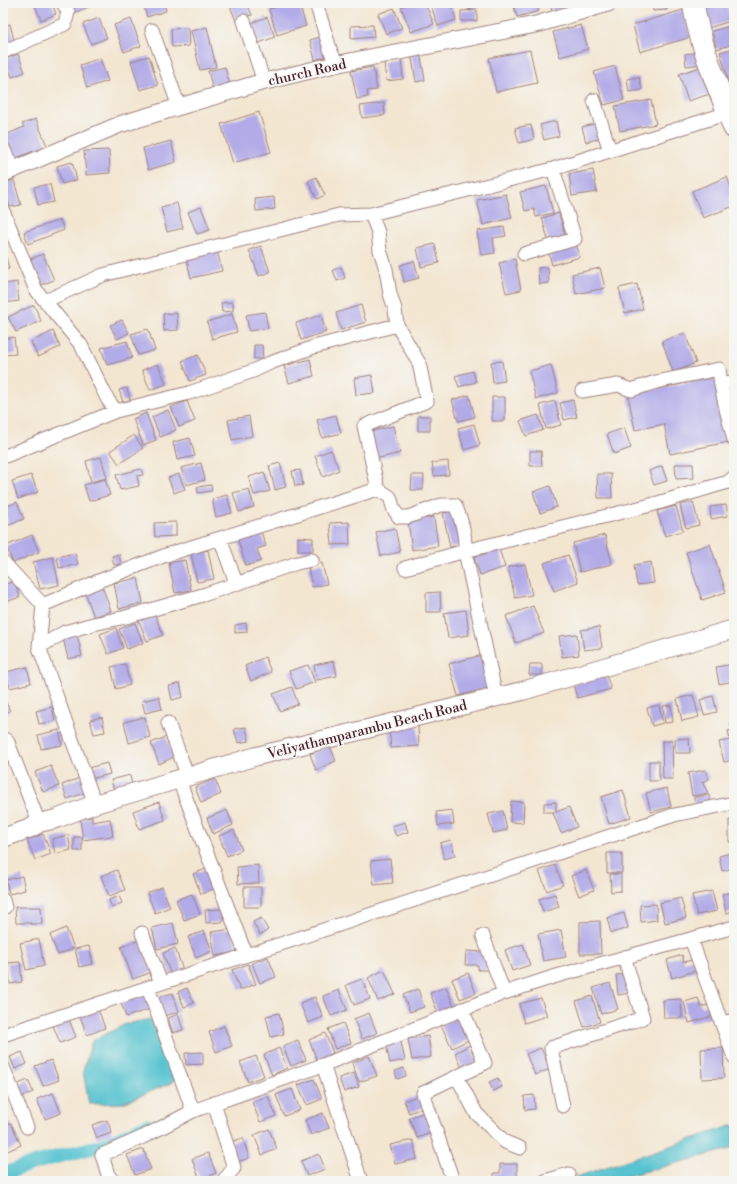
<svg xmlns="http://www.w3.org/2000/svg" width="737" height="1184" viewBox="0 0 737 1184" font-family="'Libre Bodoni',serif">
<rect width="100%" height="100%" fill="#f6f6f2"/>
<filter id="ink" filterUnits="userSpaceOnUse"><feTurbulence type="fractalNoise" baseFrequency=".025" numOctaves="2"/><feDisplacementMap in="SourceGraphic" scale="8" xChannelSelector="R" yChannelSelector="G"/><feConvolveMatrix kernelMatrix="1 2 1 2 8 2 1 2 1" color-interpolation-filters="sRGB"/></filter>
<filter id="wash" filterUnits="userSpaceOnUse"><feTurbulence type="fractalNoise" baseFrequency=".012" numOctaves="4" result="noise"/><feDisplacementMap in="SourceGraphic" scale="16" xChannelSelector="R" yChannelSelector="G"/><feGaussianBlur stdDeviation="0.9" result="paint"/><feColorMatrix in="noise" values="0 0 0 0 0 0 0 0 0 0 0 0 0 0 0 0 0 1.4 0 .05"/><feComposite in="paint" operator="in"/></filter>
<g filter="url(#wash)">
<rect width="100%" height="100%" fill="#f3e6d1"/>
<!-- water -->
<path fill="#57c3d0" stroke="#50717e" d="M151 1019 179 1075 171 1083 123 1103 89 1104 83 1071 92 1041 126 1024Z
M734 1125V1148L609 1181H564Z"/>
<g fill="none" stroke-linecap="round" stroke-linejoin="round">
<!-- canal -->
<path stroke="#57c3d0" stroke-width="14" d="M3 1174 34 1163 103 1145 148 1125"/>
</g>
<g id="blocks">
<!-- building -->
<path fill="#b2abe8" d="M34 3H52L56 14 41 20Z
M70 3H90L91 6 74 13Z
M143 3H164L166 11 147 17Z
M229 3H247L252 15 236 21Z
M290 3H299L306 26 277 35 269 9Z
M410 3H425L434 24 411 32 401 7Z
M430 3H451L456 20 438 26Z
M466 3H490L469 10Z
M513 3H536L539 11 517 17Z
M550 3H586V4L552 11Z
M653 3H666L667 10 653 11Z
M701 3H726L731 21 708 28Z
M394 8 402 28 386 34 378 14Z
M477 10V21H461V11Z
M683 10 691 37 640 52 633 25Z
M267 17 275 37 259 43 251 23Z
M99 18 107 38 91 44 83 24Z
M131 19 141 46 124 52 114 25Z
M10 24 15 44 3 46V26Z
M373 25 374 37 351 39V26Z
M581 25 588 49 560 57 553 32Z
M734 25V44L717 49 712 31Z
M207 27 216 67 200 70 191 31Z
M188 28 189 46 172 47 171 29Z
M320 37 325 57 315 60 310 40Z
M734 48V85L730 86 720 52Z
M530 50 537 83 496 92 489 58Z
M420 52 425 80 416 82 411 53Z
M701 52 703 64 686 66 685 54Z
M18 54 25 72 12 77 5 59Z
M149 56 158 85 140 90 131 61Z
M100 58 108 81 87 88 80 65Z
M401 59 403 79 386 81 384 62Z
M706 65 716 92 688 101 679 74Z
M615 66 624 100 604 105 594 72Z
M225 67 231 89 214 94 208 71Z
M373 67 377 90 367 91 368 97 357 99 351 71Z
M639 77 642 90 629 92 627 79Z
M651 100 656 124 620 131 615 106Z
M384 103 385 115 362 118 360 106Z
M259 112 271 152 233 163 221 124Z
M36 119 48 148 35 154 34 151 11 160 3 142V136L24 127 22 124Z
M556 121 559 136 544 140 540 125Z
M598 123 601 138 586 142 582 127Z
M531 125 534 139 519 143 515 128Z
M171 141 176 162 148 170 143 148Z
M109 150 110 173 86 175 84 151Z
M72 162 77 180 62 184 57 166Z
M593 170 597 192 572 196 569 174Z
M316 177 325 195 317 199 308 181Z
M727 177 734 195V206L703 218 692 191Z
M14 180 21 205 10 207 4 183Z
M50 184 54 202 38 205 34 187Z
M546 186 553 213 536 217 534 209 525 211 520 192Z
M506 194 512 218 483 225 477 200Z
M274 197 275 209 256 211 255 199Z
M177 203 183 228 167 232 161 207Z
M201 207 210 230 197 234 188 212Z
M559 213 566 239 549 243 542 218Z
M60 220 64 230 28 244 24 232Z
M504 227 506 236 493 238 495 253 481 255 477 231Z
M576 243 580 257 552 265 548 250Z
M435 244 439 263 421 267 417 248Z
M261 246 270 272 259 276 249 250Z
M217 250 222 271 191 278 186 257Z
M43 254 54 280 41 285 31 259Z
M3 257H6L9 269 3 270Z
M515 259 521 290 506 293 499 263Z
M414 261 419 278 404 282 400 265Z
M341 267 345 278 337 281 333 270Z
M548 267 549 283 539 284 538 268Z
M600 268 605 288 576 294 572 274Z
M17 282 19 301 3 303V284Z
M637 284 643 309 625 313 619 288Z
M233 302V311L222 312 221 303Z
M34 305 41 321 16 332 8 317Z
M361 305 366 322 341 330 336 313Z
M265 312 268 328 249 331 246 315Z
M3 313H4L6 331H3Z
M177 313 178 330 164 331 163 314Z
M232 314 237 332 212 339 207 322Z
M321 315 326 332 301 340 296 323Z
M122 320 129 333 117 339 110 325Z
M148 329 155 350 138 355 131 334Z
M53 331 60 347 38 357 31 342Z
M685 333 696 363 673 372 662 341Z
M14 337 16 354 3 355V339Z
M127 341 132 358 107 365 101 348Z
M254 345H262L263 359H254Z
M198 355 206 375 190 381 182 361Z
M310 359 314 376 289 383 284 366Z
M502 361 505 381 493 383 491 362Z
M158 364 166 384 150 390 142 370Z
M551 365 558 393 536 399 529 371Z
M473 371 476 382 459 387 455 376Z
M372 375 375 393 356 395 354 378Z
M715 377 728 442 670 454 664 424 635 430 628 395Z
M127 388 130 400 123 402 119 390Z
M469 395 475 417 458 421 452 400Z
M492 397H505V421H492Z
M573 400 577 417 564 420 560 403Z
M187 401 195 421 179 427 171 407Z
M555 401 561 425 546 429 540 405Z
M168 410 176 430 160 437 152 417Z
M146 413 156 440 143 445 133 419Z
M336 415 341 433 322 438 317 420Z
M538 415 543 430 526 436 520 421Z
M249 416 252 436 232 440 228 420Z
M418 416H430V431H418Z
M474 424 480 445 464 450 458 428Z
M393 426 400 453 375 459 369 432Z
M624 428 631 448 614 454 607 434Z
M134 435 143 448 119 464 110 451Z
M190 438 195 456 177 460 173 442Z
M331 450 339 470 323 477 315 456Z
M530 451H541L542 466H530Z
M101 457 107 478 91 482 86 461Z
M448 461 449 475 434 476 432 463Z
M201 463 205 480 186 485 181 468Z
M280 463 286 487 275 490 269 466Z
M675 464H693L694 478 676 479Z
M662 466 667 481 654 485 649 471Z
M141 469 143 475 137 476 139 486 120 490 116 475Z
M300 470 303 485 295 486 292 471Z
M264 472 270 491 254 495 249 477Z
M179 474 185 489 174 493 168 478Z
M597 474H611L612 498H598Z
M31 475 38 492 18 499 12 481Z
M412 475H424L423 490H411Z
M105 479 110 495 89 501 84 485Z
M3 485 7 494 3 496Z
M211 485 212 491 198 493 197 487Z
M550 486 557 507 540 513 533 492Z
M249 489 254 507 239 512 233 493Z
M227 495 232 513 216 517 212 499Z
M17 502 24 519 9 525 3 508Z
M693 502 699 525 686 528 680 505Z
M726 505 728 516 711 519 710 507Z
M676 506 683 531 665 536 657 511Z
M455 511 462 545 450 547 443 513Z
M434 517 438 546 412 550 408 521Z
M176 522V536L155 537 154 523Z
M349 522 350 544 332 545 330 523Z
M395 528 400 552 381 556 376 532Z
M260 529 266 546 257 549 261 561 246 566 237 537Z
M32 535 39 552 13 563 6 546Z
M605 535 612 564 580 572 573 543Z
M298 537 313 538V551H298Z
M710 544 726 592 702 600 686 552Z
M499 549 505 567 480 575 474 557Z
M208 550 214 579 197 582 191 553Z
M75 553 78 564 59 568 57 557Z
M119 554 121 564 114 565 112 556Z
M568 555 578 582 554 591 544 563Z
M53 557 59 585 40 589 33 562Z
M185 560 191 590 175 593 169 563Z
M651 562 654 583 637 585 634 565Z
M322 563 327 584 312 587 308 566Z
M525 564 532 595 515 598 508 567Z
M138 578 143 603 119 609 114 583Z
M14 581 20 597 3 603V585Z
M102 586 111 611 94 617 85 592Z
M440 592 441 612H426V593Z
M533 606 544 633 516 643 506 616Z
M466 610 469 635 448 638 444 613Z
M155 615 163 635 147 641 139 621Z
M135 623 143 643 127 649 119 629Z
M246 623 247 632 235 633V625Z
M599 627 602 648 584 650 581 630Z
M116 628 123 648 108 654 100 634Z
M77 634 82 656 68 659 63 638Z
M577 634 579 655 562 657 559 636Z
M482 655 491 687 458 696 449 664Z
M265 657 271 672 251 681 245 666Z
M334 661 337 676 317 680 314 665Z
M125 664 130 685 116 689 111 667Z
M530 664H542V675H529Z
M734 664V681L719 684 716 667Z
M308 665 315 682 296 689 289 671Z
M27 667 31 683 10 688 6 672Z
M606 675 611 689 577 698 573 684Z
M180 683 183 697 172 700 169 686Z
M292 687 298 704 280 711 273 694Z
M693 695 699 717 682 721 677 699Z
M3 696 10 711 3 714Z
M713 696 717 712 704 715 700 700Z
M159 697 162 709 145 713 142 701Z
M659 705 663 723 652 726 647 708Z
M671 705 673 722 665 723 663 706Z
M52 707 55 721 39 724 36 711Z
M102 717 105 732 94 734 90 720Z
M145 717 150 737 129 743 124 722Z
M734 721V760L724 762 719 742 730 740 728 731 732 730 730 722Z
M418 726 419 746 391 748 389 728Z
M246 727 249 741 238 743 234 729Z
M59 730 62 745 41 749 38 735Z
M166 737 174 757 159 764 151 743Z
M689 738 690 753H675V739Z
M662 741H672L673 779H663Z
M330 746 336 761 316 770 310 754Z
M3 750 8 762 3 764Z
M649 761H659V781H649Z
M107 763 110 774 91 779 88 768Z
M51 766 59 786 43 792 35 772Z
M705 770 709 779 702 782 708 793 692 796 688 773Z
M130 775 132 786 114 790 111 780Z
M82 777 87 792 67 799 62 785Z
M215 779 221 794 201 803 195 787Z
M667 788 671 807 651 812 646 793Z
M623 790 631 817 609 824 601 797Z
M709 795 711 806 695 808 694 797Z
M511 801 524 802 523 823 510 822Z
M159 802 165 820 139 829 133 811Z
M556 802V812H544V803Z
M569 807 577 827 561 833 553 813Z
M227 810 233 825 213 834 207 818Z
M452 810 454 824 438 826 436 812Z
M503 811 507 830 493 833 488 814Z
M92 817V822L110 819 113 836 83 840 80 819Z
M729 820H734V842H729Z
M405 822 408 832 396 836 392 826Z
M234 830 242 850 227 856 219 836Z
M43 834 51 854 35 860 27 840Z
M68 835 71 850 55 854 52 839Z
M74 837H82V851H74Z
M451 840 455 856 444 859 440 843Z
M734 852V868L722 871 719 856Z
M607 853H622V873H607Z
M390 859 393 883 374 885 371 861Z
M258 865 259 883 238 884 237 867Z
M555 865 563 885 547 891 539 871Z
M208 868 216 888 201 894 193 874Z
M117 870 125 890 109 896 101 876Z
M586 870 594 890 579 896 571 876Z
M610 874H621V891L611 892Z
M22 876 25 890 9 894 6 880Z
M162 887 170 907 155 913 147 893Z
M244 887H261V907H244Z
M712 891 717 911 697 915 692 895Z
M734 892V911L726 913 722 894Z
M192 894 200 914 184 920 176 900Z
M555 894 559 907 543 912 539 899Z
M119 896 122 903 112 908 109 900Z
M681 898 686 918 665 923 660 903Z
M656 904 657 920 641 922 640 905Z
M15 907H41L42 924H31V923H16Z
M223 909V922L206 923 205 910Z
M624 913 628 928 611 933 607 918Z
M261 918 268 930 260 935 253 922Z
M600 921 601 954H580V922Z
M173 923 178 944 157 949 152 928Z
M66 928 74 948 58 955 50 935Z
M233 929 237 952 215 956 211 932Z
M561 930 566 957 543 961 538 934Z
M204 931 212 951 196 958 188 937Z
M39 939 44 966 26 970 20 943Z
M140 940 152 972 133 979 121 947Z
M523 944 530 965 512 971 505 950Z
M89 946 93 964 79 967 75 949Z
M175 948 183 970 171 975 163 953Z
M466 951 487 952V970H478V965H465Z
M682 955 684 962 695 959 698 970 672 978 667 960Z
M268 957 276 977 260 983 252 963Z
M20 962 22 982 10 984 8 963Z
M248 964 256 984 240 990 232 970Z
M384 970 395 994 378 1001 368 978Z
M468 973 476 993 460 999 452 979Z
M627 974 629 993 618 995 616 975Z
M362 979 370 999 354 1005 346 985Z
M610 983 618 1009 601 1014 593 988Z
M446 987 454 1007 438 1013 430 993Z
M187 988 194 1003 184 1007 178 992Z
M418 989 424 1007 410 1012 403 995Z
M339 990 347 1010 331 1016 323 996Z
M173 993 179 1012 163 1016 158 997Z
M145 995 150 1009 126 1017 121 1003Z
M592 996 600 1022 584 1027 576 1001Z
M315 997 323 1017 308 1023 300 1003Z
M541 998 547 1016 524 1023 519 1004Z
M698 998 701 1007 710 1004 713 1016 689 1023 684 1002Z
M681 999 682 1018H664L663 1000Z
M98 1009 105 1028 87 1035 80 1016Z
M279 1013 284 1034 271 1037 266 1016Z
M369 1013 377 1033 362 1039 354 1019Z
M178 1014 183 1030 173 1033 168 1018Z
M460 1016 471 1039 452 1048 441 1025Z
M68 1017 76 1037 60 1043 52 1023Z
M343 1023 351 1043 335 1049 328 1029Z
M224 1026 232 1046 216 1052 209 1032Z
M325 1033 333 1053 317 1060 309 1040Z
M428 1036 431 1057 412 1060 408 1039Z
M298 1040 306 1060 291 1066 283 1046Z
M401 1042 405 1060 390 1063 386 1045Z
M470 1045 477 1062 462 1068 455 1053Z
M279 1048 287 1068 272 1075 264 1055Z
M541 1048 550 1069 535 1075 526 1054Z
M723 1048 724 1078 702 1079 701 1049Z
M22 1052 27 1064 15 1069 10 1057Z
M203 1052V1064L186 1065 185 1053Z
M256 1056 264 1076 248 1082 240 1062Z
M369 1056 377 1076 359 1082 352 1063Z
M51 1060 59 1080 43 1086 35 1066Z
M404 1068 406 1076 397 1079 395 1071Z
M354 1073 359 1087 344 1092 339 1078Z
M498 1078 502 1087 493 1091 489 1082Z
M314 1079 322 1099 307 1105 298 1085Z
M28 1080 33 1092 21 1097 16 1085Z
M292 1089 300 1110 284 1116 276 1095Z
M53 1093 61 1113 45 1119 37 1099Z
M419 1095 424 1107 409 1113 404 1101Z
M534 1095 535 1109 525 1110 524 1096Z
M268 1096 276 1116 260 1122 252 1102Z
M425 1112 433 1132 417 1138 409 1118Z
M323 1113 329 1128 311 1135 305 1120Z
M107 1120 112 1133 97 1138 92 1125Z
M11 1123 21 1145 3 1153V1126Z
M269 1129 277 1149 262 1155 254 1135Z
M243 1138 249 1158 237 1162 231 1142Z
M413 1140 417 1159 395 1164 390 1145Z
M143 1149 151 1169 135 1175 127 1155Z
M208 1153 216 1173 200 1180 192 1159Z
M319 1154 325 1169 307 1176 301 1161Z
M500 1164H517V1181H494V1173H500Z"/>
</g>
</g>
<g filter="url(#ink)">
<use href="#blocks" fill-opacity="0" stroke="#9e827e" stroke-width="1"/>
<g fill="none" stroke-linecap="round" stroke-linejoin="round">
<!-- minor casing -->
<g stroke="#9e827e" stroke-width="15">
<path id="minor" d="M316 3 331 52 337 64
M244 21 264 82
M152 30 179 107
M3 52 65 24 68 12 63 3
M594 100 610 151
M3 148 13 169
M3 211 36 290 81 345 100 384 108 400 116 411
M371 214 378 232 380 250 386 269 390 294 395 309 397 325 419 363 427 401 364 426 378 489 390 497 394 510 399 517H408L441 505H455C462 520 466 534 465 551L496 697
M524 254 575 239 553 169
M45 301 103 275 339 215 371 214 553 169 734 111
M721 385 726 409 734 440
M582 391 618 385 631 390 656 382 719 369 721 385 734 381
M3 457 116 411 189 393 253 371 270 363 314 347 397 325
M220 538 236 583
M3 562 43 605 39 647 95 804
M405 568 465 551 651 505 728 482 734 477
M43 605 101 580 166 555 378 489
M39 647 65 632 93 624 126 617 206 594 297 563 312 560
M168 723 188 777
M7 740 39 823
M179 780 246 955
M3 900 5 907
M142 933 161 983
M483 936 504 993
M691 939 734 1057
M148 988 193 1111
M722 1023 734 1020
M3 1035 674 815 734 803
M323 1065 361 1181
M3 1067 27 1127
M457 1077 476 1113 505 1142 520 1148
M214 1103 234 1168 223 1181
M563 1106 551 1048 643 1018 624 957
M451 1175 423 1093 485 1063 462 1009
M113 1181 108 1175 102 1155 143 1137 193 1111 323 1065 504 993 553 977 734 927
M545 1181 569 1174"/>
</g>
<!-- tertiary casing -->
<g stroke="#9e827e" stroke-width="18">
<path id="tertiary" d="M3 174 121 124 259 83 337 64 538 24 609 3"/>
</g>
<!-- secondary casing -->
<g stroke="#9e827e" stroke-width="20">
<path id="secondary" d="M3 838 31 828 39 823 56 819 95 804 257 756 522 691 734 629"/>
</g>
<!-- primary casing -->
<g stroke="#9e827e" stroke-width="23">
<path id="primary" d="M693 3C700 46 718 87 734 128"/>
</g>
<!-- minor -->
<use href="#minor" stroke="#fff" stroke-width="13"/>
<!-- tertiary -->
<use href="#tertiary" stroke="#fff" stroke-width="16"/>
<!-- secondary -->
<use href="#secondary" stroke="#fff" stroke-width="18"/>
<!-- primary -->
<use href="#primary" stroke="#fff" stroke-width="21"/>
</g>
</g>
<g text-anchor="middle" stroke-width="3" stroke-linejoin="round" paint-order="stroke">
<!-- street labels -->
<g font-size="14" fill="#4a1f2b" stroke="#f6f6f2">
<text transform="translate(307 72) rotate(-13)" y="5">church Road</text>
<text transform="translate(367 729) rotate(-14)" y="5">Veliyathamparambu Beach Road</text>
</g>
</g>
<!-- margin -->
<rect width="737" height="1184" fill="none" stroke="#f6f6f2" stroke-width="16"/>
</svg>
